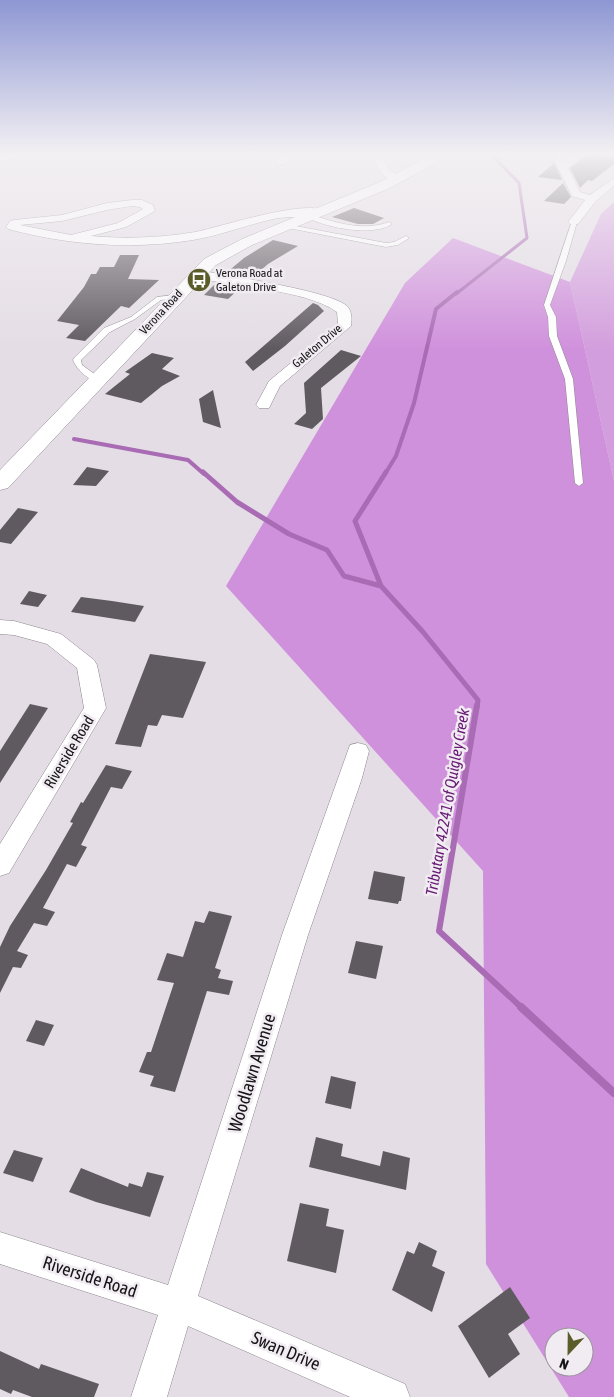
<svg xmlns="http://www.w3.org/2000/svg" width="614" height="1397" viewBox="0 0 614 1397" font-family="'Asap Condensed',sans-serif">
<rect width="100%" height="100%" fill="#e4dde5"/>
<!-- green -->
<path fill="#d39edd" d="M614 202V481L570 282 601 214Z"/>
<!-- forest -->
<path fill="#d091dc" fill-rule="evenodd" d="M453 238 570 282 614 481V1397H569L486 1264 483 871 226 586 405 283ZM554 1337H584V1367H554Z"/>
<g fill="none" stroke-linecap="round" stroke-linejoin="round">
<!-- stream-far4 -->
<path stroke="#a86bb4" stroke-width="3" d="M456 294 527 238 519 183 491 154"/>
<!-- stream-far3 -->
<path stroke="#a86bb4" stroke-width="4" d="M74 439 188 460 204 474
M385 474 396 456 414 403 436 309 457 292"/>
<!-- stream-far2 -->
<path stroke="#a86bb4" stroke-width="5" d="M203 472 237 502 289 534 327 550 344 576 381 586 423 632 478 700 477 707
M381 586 355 521 386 472"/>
<!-- stream-far1 -->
<path stroke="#a86bb4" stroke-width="6" d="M477 705 439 931 522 1008"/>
<!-- stream -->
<path stroke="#a86bb4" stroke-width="8" d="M521 1007 614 1093"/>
</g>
<!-- building -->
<path fill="#5f5a60" d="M588 154 614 157V164L592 181 588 180 580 188 570 168Z
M554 163 562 180 538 177Z
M563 183 571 197 564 204 544 201Z
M354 208 384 218 373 224H358L332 217Z
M273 240 298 246 268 264 252 278 226 273 244 258Z
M120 255H139L128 279 159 280 129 308 121 306 85 341 66 338 79 325 57 321 84 287 91 274H96L100 267H114Z
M216 283 227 285 241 287 228 299 204 295Z
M313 303 318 305 324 311 285 346 253 371 245 362Z
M341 350 361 356 321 388 323 419 312 429 294 424 306 413 304 383Z
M152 353 174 358 162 369 180 376 162 386 141 403 105 394 130 374 125 372Z
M213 390 221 428 203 422 199 399Z
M87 467 109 471 96 486 73 485Z
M18 508 38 512 11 544 0 542V530Z
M29 591 47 595 38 607 20 604Z
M81 597 112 601 144 606 135 622 71 612Z
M150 654 206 662 183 718 162 715 157 726 148 725 141 747 115 744Z
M30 704 48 708 0 783V751Z
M106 765 132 771 122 789 111 787 81 845 87 847 76 867 67 864 43 908 55 912 47 926 34 923 17 951 28 955 21 968 13 967 0 993V947L10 926 46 870 73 823 70 822 81 802 83 803Z
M374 871 405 877 401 901H399L398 904 368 899Z
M209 911 232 916 215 968 221 970 218 978 233 981 229 995 207 991 175 1092 150 1086 154 1076 139 1072 147 1052H151L174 983 157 980 167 953 183 957 195 921 204 923Z
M356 941 383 946 376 979 348 973Z
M36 1020 54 1025 44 1046 26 1041Z
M331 1076 356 1082 351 1109 325 1103Z
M316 1137 343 1144 341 1156 380 1166 383 1151 410 1158 406 1190 309 1167Z
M14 1150 43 1158 33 1182 3 1173Z
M81 1168 128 1187 129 1183 142 1187 147 1172 164 1176 150 1217 96 1202 69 1192Z
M300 1203 329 1209 326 1226 344 1230 336 1273 287 1261Z
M419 1242 437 1251 432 1266 445 1272 432 1312 392 1290 407 1251 414 1254Z
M510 1287 530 1318 508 1334 520 1354 489 1378 458 1326Z
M0 1351 39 1369 41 1364 99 1384 94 1397H32L13 1390 11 1394 0 1389Z"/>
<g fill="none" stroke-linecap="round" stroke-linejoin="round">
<!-- service casing -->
<g stroke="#8c868d" stroke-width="1">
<path id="service" d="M308 214C335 222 361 232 389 222L392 224C374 237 323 228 305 216Z
M572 221 577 222 566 261 550 305 556 317 557 336 573 379 583 483 579 486 575 483 565 379 549 336 548 317 544 305Z
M285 224 386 243 394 242 406 236 409 238 398 245 386 247 283 227V225Z
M175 295 178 297 177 298 161 300 135 319 110 332 81 360 82 365 100 378V382C90 382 76 369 73 360L74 358 104 328 131 317 157 297Z"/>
</g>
<!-- minor casing -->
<g stroke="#8c868d" stroke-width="1">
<path id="minor" d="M9 154H25L24 156 0 162V156Z
M283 154H293L285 164H277L276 162Z
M371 154H381L389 170 404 179 403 181C385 185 377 167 371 154Z
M551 154H561L565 161 574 154H585L568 168 580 192 590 195 614 178V186L596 201 578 224H570L568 222 585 200 572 196Z
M132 200H142L153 205 155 211 126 227 91 236C125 239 160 238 195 232 217 228 310 197 326 212 321 217 288 217 278 218 249 224 222 235 193 240 131 250 68 245 8 229L6 227 10 221 14 220 62 215 107 203ZM132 206 140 207 143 209 118 223 71 235 20 225 62 221 107 210Z
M197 270C223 275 334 291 348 307 352 313 352 319 351 326L280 386 269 408H259L256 405 269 381 338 324 337 312C305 289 232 287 193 277L191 274 193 271Z
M0 620 14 621 61 634 94 660 97 665 106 708 9 873 0 876V844L84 708 77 668 47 644 14 635 0 634Z
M358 743 366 745 369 751 362 778 308 935 198 1296 405 1384 410 1397H350L188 1326 167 1397H131L158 1315 0 1264V1232L168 1285 282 935 350 745Z"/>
</g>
<!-- tertiary casing -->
<g stroke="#8c868d" stroke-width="1">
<path id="tertiary" d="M433 154H447L427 168 390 188 252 245 216 265 8 488 0 490V470L204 259 242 239 380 182Z"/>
</g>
<!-- service -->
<use href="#service" fill="#fff" fill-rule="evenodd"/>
<!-- minor -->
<use href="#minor" fill="#fff" fill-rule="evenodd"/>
<!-- tertiary -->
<use href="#tertiary" fill="#fff" fill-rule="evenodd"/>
</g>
<!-- sky -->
<linearGradient id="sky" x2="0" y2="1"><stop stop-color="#8e97d3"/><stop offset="0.44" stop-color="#f3f0f3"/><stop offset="1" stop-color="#f3f0f3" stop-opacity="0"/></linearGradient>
<rect width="614" height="349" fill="url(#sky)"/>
<!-- icons -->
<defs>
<g id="bus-disc" transform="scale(1.25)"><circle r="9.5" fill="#5a5c29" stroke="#f1ebf2"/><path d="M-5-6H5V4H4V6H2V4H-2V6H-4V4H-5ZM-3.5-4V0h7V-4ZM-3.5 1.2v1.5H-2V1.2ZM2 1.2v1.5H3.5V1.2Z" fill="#fff"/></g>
</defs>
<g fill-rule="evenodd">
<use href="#bus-disc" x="199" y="280"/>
</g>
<g text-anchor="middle" stroke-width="5" stroke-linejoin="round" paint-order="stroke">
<!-- far-poi labels -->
<g font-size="12" fill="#161417" stroke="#f1ebf2" text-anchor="start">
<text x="216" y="277">Verona Road at<tspan x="216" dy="14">Galeton Drive</tspan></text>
</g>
<!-- far-street labels -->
<g font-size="12" fill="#161417" stroke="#f1ebf2">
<text transform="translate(161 312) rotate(-47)" y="4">Verona Road</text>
<text transform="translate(317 346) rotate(-40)" y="4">Galeton Drive</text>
</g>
<!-- street labels -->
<g font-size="15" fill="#161417" stroke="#f1ebf2">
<text transform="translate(69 752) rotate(-59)" y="5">Riverside Road</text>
</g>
<!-- water labels -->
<g font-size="16" font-style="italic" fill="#661874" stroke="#f1ebf2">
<text transform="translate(447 802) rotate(-80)" y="6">Tributary 42241 of Quigley Creek</text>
</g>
<!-- near-street labels -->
<g font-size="18" fill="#161417" stroke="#f1ebf2">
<text transform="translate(252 1073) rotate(-73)" y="6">Woodlawn Avenue</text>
<text transform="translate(90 1277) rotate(18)" y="6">Riverside Road</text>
<text transform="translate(286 1351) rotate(23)" y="6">Swan Drive</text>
</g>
</g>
<!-- north arrow -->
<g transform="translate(569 1352) rotate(202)"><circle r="24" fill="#f1ebf2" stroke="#99959a"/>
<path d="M0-4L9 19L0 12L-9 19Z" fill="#5a5c29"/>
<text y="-8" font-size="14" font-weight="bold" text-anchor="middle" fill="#161417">N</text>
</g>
</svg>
